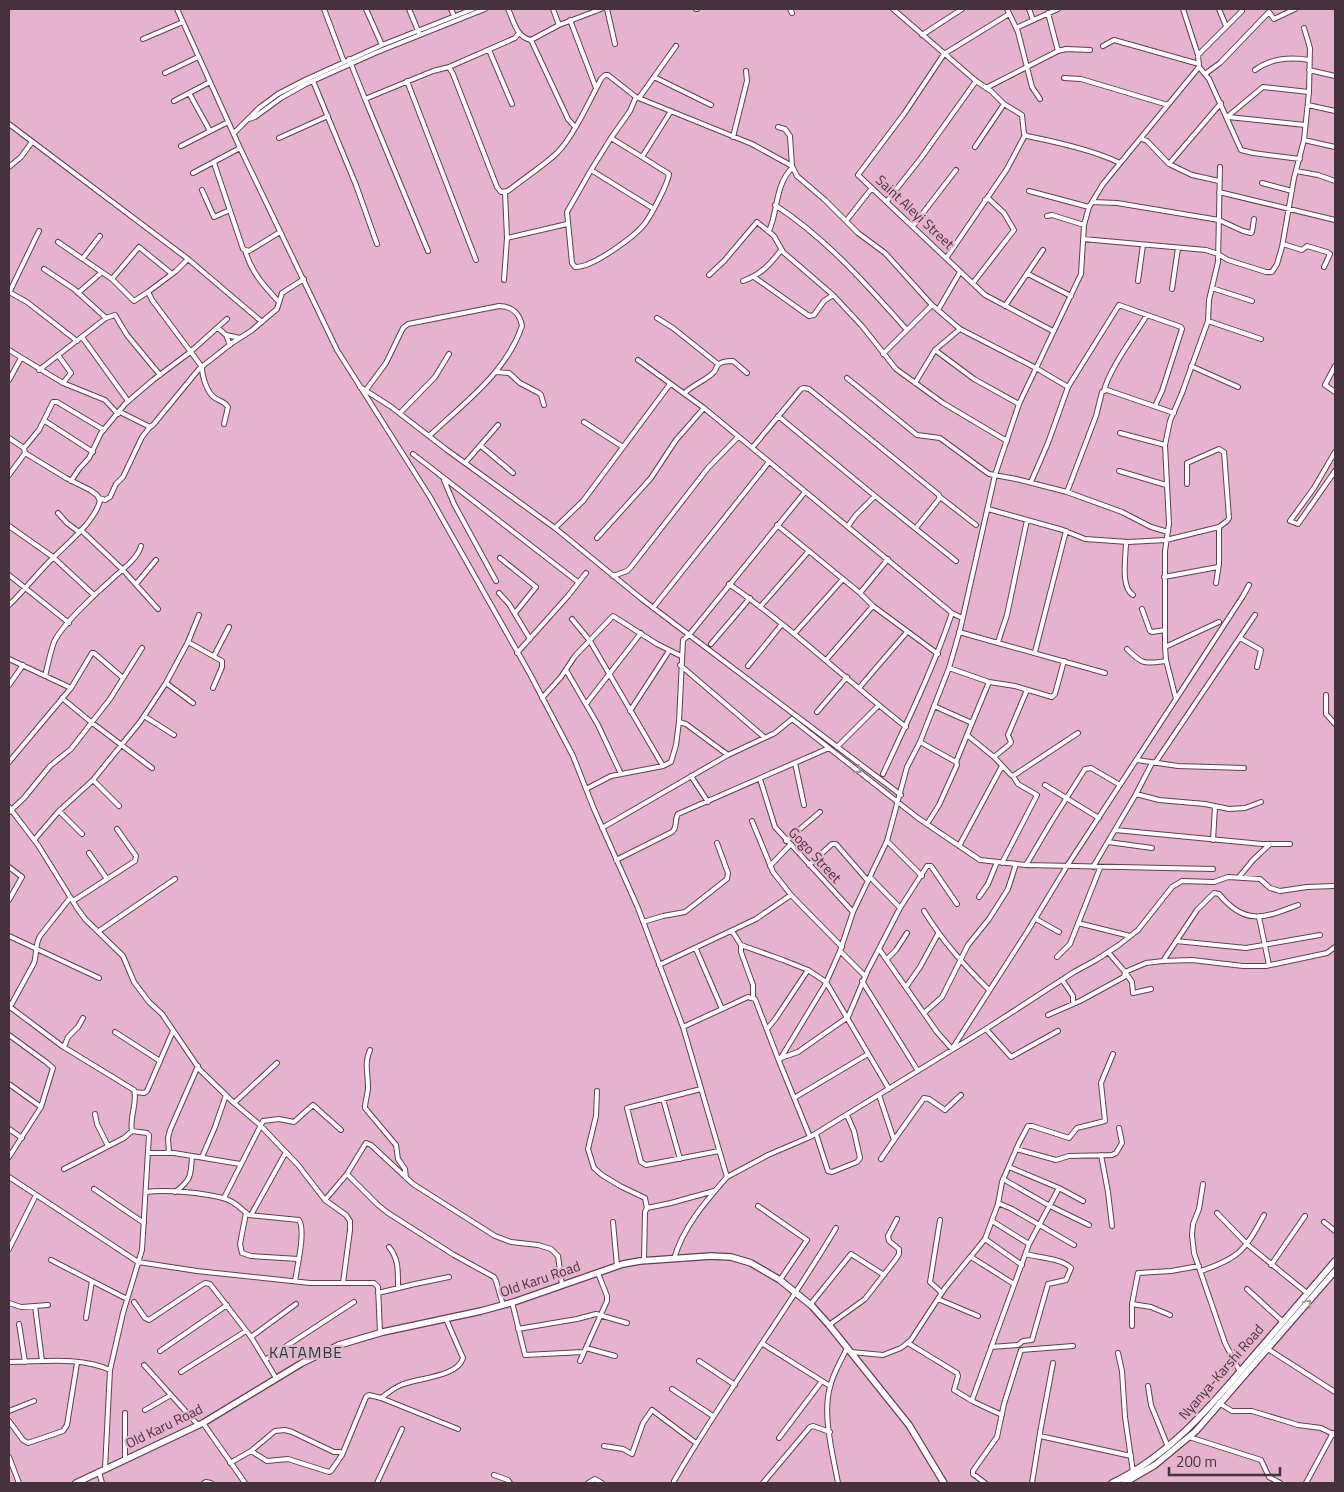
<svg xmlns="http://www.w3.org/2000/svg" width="1344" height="1492" viewBox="0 0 1344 1492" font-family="'Titillium Web',sans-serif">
<rect width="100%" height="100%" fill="#e5b3cd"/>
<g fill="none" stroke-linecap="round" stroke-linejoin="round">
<!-- minor casing -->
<g stroke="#663d54" stroke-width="6">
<path id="minor" d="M177 9 240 148 337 350 430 497 530 674 573 756 594 809 638 908 683 1027 727 1177C706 1201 683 1227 674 1259
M324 9 344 62
M366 9 382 45
M409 9 419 33
M451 9 454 16
M508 9C514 21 516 37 531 40L568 119 575 127
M607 9 615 44
M696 9H697
M790 9 792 13
M893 9 976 81 991 91 1004 104 1022 115 1024 134 1027 136C1056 142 1093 150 1120 163
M1007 9 1018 32 1032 87 1040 99
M1029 9 1033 20
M1219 9 1226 26
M1048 13 1058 51
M1009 14 944 54 904 114 858 175 985 295 1053 331
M570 20 596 88
M559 25 601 9
M1016 28 1058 9
M922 35 962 9
M143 39 183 22
M531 40 559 25 553 9
M1103 46 1114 40 1199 64
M489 50 512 104
M1198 55 1242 11
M349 59 365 99 433 71 449 67 453 74 497 187 501 192 508 191C524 178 542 167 557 153 573 137 590 100 601 79L605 75H608L636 97 752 144 792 166
M449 67 515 38 519 33
M1199 67 1209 79 1241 150 1253 153 1300 159
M1255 70C1271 58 1291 57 1309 60
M1309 70 1335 76
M165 73 198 57
M1205 74 1220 63 1268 13 1269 12 1274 19 1295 9
M654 77 711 105
M1064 78 1081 79 1168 105
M313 81 356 185 377 244
M407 81 476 260
M986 88 1058 51 1066 49 1090 50
M189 93 210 131
M636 97 630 111 611 138 642 157 671 111
M639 98 676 46
M365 99 428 251
M174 101 210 82
M1308 105 1335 111
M1227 117 1263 87 1309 92
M1228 117 1305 125
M249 119 255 117 281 98 306 84 375 53 485 9
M9 124 188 259 262 322
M778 127 785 129 790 136 792 166 797 176 825 200 858 233 885 253 932 305 960 329 1036 368 1068 387
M234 133 259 108 278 94 305 80 382 45 473 9
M733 137 747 81 746 71
M279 138 328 116
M611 138 591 170 654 209
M1142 139 1147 141 1169 164 1221 103
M1304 140 1335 147
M181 146 228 122
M975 147 1004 104
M214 163 243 249 249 251 280 232
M1169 164 1192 175 1219 181
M9 167 21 157 32 142
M1220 167 1218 262 1209 300 1208 321 1261 339
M591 170 567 212 572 263 575 267C592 268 636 236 646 222 652 213 668 184 669 174L642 157
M1296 171 1318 175 1335 181
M193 173 240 148
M1262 183 1292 191
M202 190 214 217 230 210
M1029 191 1089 207
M1219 192 1335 220
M887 201 921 158 976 81
M1092 202 1117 203 1219 220 1243 231 1251 233 1252 232 1254 219
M775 205C826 238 867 285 907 330
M1047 216 1052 215 1084 225
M846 221 872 188
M913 226 956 170
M769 231C778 211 775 185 792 168
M507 238 567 224
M1083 239 1206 250 1218 254 1228 260 1266 272H1272L1277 264 1282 247 1294 178 1304 140 1309 92 1310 48 1304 28
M58 242 112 279 134 301 148 292
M1283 244 1302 250 1307 246 1327 252 1330 254 1324 267
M245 250C251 272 264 286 279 302
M947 257 1007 169 1025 135
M83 258 100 236
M188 259 176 271 148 292 152 300 202 367C202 376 207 393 215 398 220 401 225 402 228 407L224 424
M44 269 74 289 106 318
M1028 274 1071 296
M709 275 724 261 757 222 774 236 783 252 833 295 862 326 896 369 943 403 1007 441
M754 277 809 316 814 315 824 301 833 295
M112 279 139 247 172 274
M504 280 507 238 505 192
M743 281C760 275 770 265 781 250
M1138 281 1143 245
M973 283 1014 230 1004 213 989 199 985 200
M1212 288 1252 301
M1172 289 1178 248
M9 292 27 302 77 341
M9 293 39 231
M78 293 101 273
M1005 306 1043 250
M938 310 960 272
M657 318 673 328 718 364
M218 328 226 335 230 345
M226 335 240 338
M82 337 128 401
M9 350 63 383 105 400 118 414
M935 350 974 379 1019 404
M883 354 932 305
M58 355 71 373 63 383
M638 360 704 408 952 613 962 618
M1191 366 1238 387
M1335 366 1325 385 1335 392
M39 370 106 318 115 315 127 335 160 375
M496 372 509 373 520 383 539 393 541 395 544 405
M847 378 917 435 940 438 989 474 1016 479 1067 492 1122 512 1151 527 1168 532
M9 380 21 358
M915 383 935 350 960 329
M360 387 390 406 447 450 555 528 643 600 901 795
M366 390 386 363 403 328 408 324 499 306C512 306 520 314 522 326 506 373 464 403 429 436
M1104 391C1109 369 1135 335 1147 315
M685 393C689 387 707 380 714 372 716 370 716 367 718 365 721 361 729 361 733 361L747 373
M120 412 150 427 153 425 199 369 232 343 251 331 277 309 282 293 304 279
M400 413 435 377 449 354
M778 416 875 496
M45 421 93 452
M584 422 623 447
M1120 433 1165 445
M9 438 24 448 25 453 66 478 90 490 97 495 100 501C94 522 69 542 54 557 38 572 25 590 9 605
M481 446 513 473
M24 448 39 430 53 402H57L104 430
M752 448 801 389 804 388 809 389 939 495V499L916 528
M1335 452 1314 488 1290 521 1298 524 1335 471
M413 454 578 582
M465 463 498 425
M1119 471 1166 485
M9 475 25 453
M444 480 454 504 496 581
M71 481 79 469 89 458 101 433 125 404 153 380 189 353 227 319
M1031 482 1048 443 1068 387 1119 305 1181 327 1182 329 1162 391 1155 406
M1067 492 1096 416 1102 392 1107 390 1174 413
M940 497 976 525
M99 498 105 500 110 497 116 484 123 477 142 437 150 427
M988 509 1063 530 1085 539 1128 542 1166 540 1219 527 1227 521 1229 518 1224 452 1219 449 1187 463V484
M58 513 67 523 79 532
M777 525 860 593 873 606 938 654
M9 526 53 557 94 595
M848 526 856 515 875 496 956 561
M555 528 583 501 670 384
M81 530 122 569 158 609
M597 538 651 478 676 440 704 408
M1126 542C1126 556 1120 587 1133 595
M500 558 536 587 515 613
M9 575 69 623
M613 576 627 571 631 567 708 468 738 437
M1164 577 1218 567
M1216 583 1219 564V527
M136 584 156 560
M729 584C791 627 846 680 906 727
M499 593 509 604 530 639
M860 593 888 559
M760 607 808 552
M653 608 769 462
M1142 609 1150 631 1152 632 1165 630
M572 619 590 641 663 766
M959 632 1105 673
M795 633 843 579
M1240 638 1261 650 1257 667
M188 642 222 661V667L213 688
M998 642 1007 615 1027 520
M711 644 750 598
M1165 647 1219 622
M1127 649C1143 665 1144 664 1166 661
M1035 652 1066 531
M517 653 568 596 586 573
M214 656 229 627
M9 659 71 688
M826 660 873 606
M680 665 764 737
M748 666 782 624
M949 668 989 682 1015 686 1052 697 1055 694 1064 661
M566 670 598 725 621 774
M45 676C48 665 50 653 54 642 62 625 96 593 111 580 121 570 137 560 141 546
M989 682 967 735 994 757 1011 775 1013 776 1018 784 1037 795 1002 863
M166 683 193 703
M9 685 23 665
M859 688 907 632
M1326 695V714L1335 724
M62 698 91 722 152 768
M542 698 561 677 575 656 613 616 657 644 681 656
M1176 699 1243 596 1249 585
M586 704 641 633
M934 706 972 723
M630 711 669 651
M817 712 847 677
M144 716 174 735
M792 719 918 818 980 860 1026 865 1213 869
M679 722 683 640 689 635 805 492
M920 742 956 762 957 765 939 805 927 824
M837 747 879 705
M994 757 1010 744 1011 742 1008 735 1027 690
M1137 760 1178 766 1244 768
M9 762 71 688 92 653H94L123 678
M956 762 967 735
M795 763 804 805
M1152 763 1136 794 1159 800 1205 804 1229 809 1245 808 1261 802
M1155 763 1255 615
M883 774C908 720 933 669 952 613
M691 776 708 802
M1013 776 1078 733
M760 779 775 827 853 912
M93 780 119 806
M1045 785 1099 818
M586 789 611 776 663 766 671 762 676 745 679 722 686 724 728 755
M9 807 38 845 77 908 85 919 123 956 134 982 149 1002 162 1014 200 1070 234 1103 260 1125 298 1165 325 1200 346 1215 350 1221V1230L343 1283
M59 811 82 834
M9 812 24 798 50 766 71 749 78 740 110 699 142 648
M752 821 773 872 791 895 842 947
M602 828 728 755 775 733 792 719
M1115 830 1262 844H1290
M34 840 59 811 93 780 140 722 166 683 188 642 199 615
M1213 840 1215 807
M786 841 820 812
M887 841 922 876
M1108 842 1152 848
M959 846 1002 766
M89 853 107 879
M616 860 672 832C678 827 674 820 678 814L829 748
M809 865 832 844H836L868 881
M1026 865 1052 821 1085 769 1091 768 1120 785
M770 866 790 845
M9 867 22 877 9 900
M1093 867 1136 794
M870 877 900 908
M1239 877 1253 860 1270 844
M979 897 988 884 997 862
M73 901 135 861 136 856 117 829
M924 911C943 942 964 965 989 990
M1259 917 1269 965
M1036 919 1059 932
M643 922 663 916 685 912 727 879 728 873 717 843
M1078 923 1130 936
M99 931 175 879
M732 931 741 945V952L753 985V997
M9 936 99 978
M1176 941 1246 948 1320 935
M741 945 783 960 808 970 826 982 889 1089
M696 949 722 1009
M879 949 937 1032 952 1049 1027 932 1067 866 1176 699 1166 660 1165 647V551L1169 524 1165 445 1170 421 1182 393 1208 321
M840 951 865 976
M1057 957 1070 944 1100 868
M887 959 896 950 907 933
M1163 961 1197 910 1214 893 1219 894C1245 926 1264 918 1298 905
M659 965 756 919 791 895
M862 981 918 1071
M1063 981 1073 996V1004
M906 987 920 967 938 934
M1151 989 1133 993 1132 982 1125 972 1146 963 1163 961 1192 960 1243 966H1266L1327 953 1335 947
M10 1007 62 1046 134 1090C138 1101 129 1118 132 1131
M10 1007 34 963C37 954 35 944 40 936L70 898
M924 1013 942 997 968 945 989 919 1008 889 1016 864
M1048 1015 1080 1001 1124 977 1125 972 1108 952
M683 1027 748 997 755 999 779 1061
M768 1028 776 1018 808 970
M986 1029 1011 1057 1058 1031
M115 1032 160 1061
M9 1035 46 1062 53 1068 41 1107
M64 1047 68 1037 78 1027 83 1018
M370 1050C364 1063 368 1073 368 1087 368 1094 365 1101 365 1108L396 1145 398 1159 405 1169 406 1178
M781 1058 798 1052 848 1017 868 970 900 908 927 866H931L957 904
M9 1084 41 1107 9 1157
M701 1089 627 1108 641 1162 646 1165 719 1151
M597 1091 596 1116 588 1149 594 1168 602 1175 620 1186 645 1198 647 1208
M135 1092 144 1093 147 1091 173 1031
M879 1095 894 1140 881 1159
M794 1098 868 1054
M663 1099 680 1159
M234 1103 277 1063
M95 1114 97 1124 108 1146
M9 1129 22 1138
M816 1134 828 1171 832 1172 857 1162 860 1158 854 1131 847 1115
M810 1137 779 1061 825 985 840 951 853 912 887 841 907 767 920 742 949 668 960 630 995 475 1019 404 1081 274 1084 225 1089 207 1103 184 1199 67 1198 55 1183 9
M894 1140 924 1098 929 1099 945 1110 961 1095
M1016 1149 1056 1160 1069 1156 1112 1155 1116 1153 1122 1143 1119 1128
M148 1153H174L240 1164
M169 1153 168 1138 170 1130 198 1066
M1101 1155 1108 1192 1112 1226
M202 1157 215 1127 226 1095
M1009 1167 1059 1188 1083 1201
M64 1169 124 1138 132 1131 147 1133 149 1135 142 1250 123 1313 110 1370 105 1469
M347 1174 378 1205 388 1213 454 1255 494 1277 496 1281 503 1305
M9 1177 138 1262 197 1271 310 1283H374L378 1287 380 1332
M727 1177 768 1155 810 1137 986 1029 1074 972 1096 960 1119 945 1138 930 1172 887 1182 881 1214 882 1228 877 1260 879 1270 888 1280 891 1307 887 1333 886
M1003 1179 1050 1206 1089 1225
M1203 1184 1199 1209 1193 1224 1192 1235 1194 1253 1225 1343 1240 1372
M94 1189 144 1223
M146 1192C166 1189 203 1193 223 1198 235 1201 241 1209 249 1215L299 1220C306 1231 297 1267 295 1281
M175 1192C191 1180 191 1176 192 1156
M224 1198 263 1121 279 1119 294 1122 313 1105 341 1130
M325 1200 347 1174 364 1146 366 1143 371 1145 413 1184 495 1236 511 1242 538 1245 551 1249 558 1256 562 1285
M998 1203 1012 1209 1074 1245
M758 1206 807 1240 780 1280
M246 1213 240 1244 242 1253 251 1256 298 1259
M1217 1213 1248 1245 1307 1293
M251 1215 286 1152
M940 1220 930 1282 941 1292
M992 1221 1029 1244
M613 1222 617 1266
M1324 1222 1335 1231
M985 1239 1022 1265
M389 1247C399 1259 398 1272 398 1287
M9 1249 36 1195
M971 1257 1014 1284
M51 1260 127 1299
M644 1261 645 1212 647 1208 671 1203 714 1191
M1271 1265 1305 1216
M1201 1271C1240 1258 1245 1250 1264 1215
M1247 1289 1283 1322
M378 1293 415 1284 449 1277
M938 1299 978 1316
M134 1302 145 1318 149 1320 200 1286 205 1283 210 1284 251 1337 276 1378
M512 1302 525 1355 583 1352
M9 1303 21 1307 48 1305
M1132 1304 1151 1307 1170 1315
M810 1305 851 1254 884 1275
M35 1306 42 1361
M86 1318 92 1281
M19 1324 25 1362
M829 1325 865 1299 896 1259 899 1254V1249L889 1241 888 1236 897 1219
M1132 1326V1304L1138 1273 1171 1271 1199 1266
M518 1329 577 1319 596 1314 627 1323
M251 1337 296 1304
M908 1343 957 1373 958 1376 954 1390 972 1401
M763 1344 830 1386
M991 1347 1018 1345 1023 1341 1032 1340 1048 1284 1066 1280 1071 1268C1061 1258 1039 1258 1026 1254
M586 1348 615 1356
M1268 1349 1335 1392
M160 1351 227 1305
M851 1352 883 1355 901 1348 911 1340 945 1288 985 1239 998 1204 1002 1182 1019 1143 1028 1126H1032L1069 1138 1077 1128 1105 1121 1101 1083 1113 1054
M1118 1353 1122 1371 1125 1417 1133 1472
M265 1360 354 1302
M580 1361 607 1301V1296L598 1273
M699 1361 735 1385
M9 1362C42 1362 79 1356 110 1370
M144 1365 198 1425
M181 1372 246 1331
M1148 1386 1151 1405 1168 1447
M672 1389 713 1416
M381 1398C387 1394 393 1388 401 1385 417 1378 458 1377 463 1358L446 1319
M1219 1403 1232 1411H1252L1298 1425 1321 1428 1335 1435
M145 1410 171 1395
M9 1411 34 1401
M1002 1415 974 1402 972 1400 1029 1244 1059 1188
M9 1421 23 1440 28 1443 63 1431 67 1425 77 1363
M203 1423 245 1483
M1040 1436 1131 1456
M1189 1437 1261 1460 1269 1477 1280 1483
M779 1438 822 1381
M604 1446 623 1449 632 1454 643 1423 652 1410 696 1443
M251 1451 267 1461 288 1459 329 1472 331 1471 342 1455 366 1397 369 1395 381 1398 458 1429
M9 1457 19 1483
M125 1460V1413
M230 1463 251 1451 275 1431 285 1430 292 1432 334 1452H340L342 1455
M99 1472 102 1483
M494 1475 508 1480 510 1483
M674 1481C724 1394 785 1314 836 1228
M204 1483 206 1482 211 1483
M377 1483 402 1429
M588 1483 595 1479 602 1483
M763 1483 810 1427 813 1426 830 1432
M838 1483C833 1455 822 1415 830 1387 833 1373 841 1361 847 1348
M985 1483 973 1474V1471L997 1437 1004 1404 1021 1350 1073 1346
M1032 1483 1041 1427 1053 1363
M1306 1483 1333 1433"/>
</g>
<!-- primary casing -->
<g stroke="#663d54" stroke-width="8">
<path id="primary" d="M76 1483 203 1423 302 1363 339 1345 383 1332 481 1311 514 1302 623 1264 640 1261 711 1256 731 1257 751 1263 780 1280 812 1306 829 1325 909 1425 944 1483
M1112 1483C1169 1456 1210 1407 1250 1360 1279 1327 1307 1294 1335 1261
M1124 1483 1155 1465 1196 1431 1335 1271"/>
</g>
<!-- minor -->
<use href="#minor" stroke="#fff" stroke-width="4"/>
<!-- primary -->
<use href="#primary" stroke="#fff" stroke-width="5.5"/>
</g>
<!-- one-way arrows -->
<defs><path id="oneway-chevron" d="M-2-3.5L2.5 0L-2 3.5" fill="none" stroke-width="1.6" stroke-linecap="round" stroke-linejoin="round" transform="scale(1.25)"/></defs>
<g stroke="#a2989e">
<use href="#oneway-chevron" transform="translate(858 770) rotate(38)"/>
<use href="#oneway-chevron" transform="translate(1308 1303) rotate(-49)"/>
</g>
<g text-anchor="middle" stroke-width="4.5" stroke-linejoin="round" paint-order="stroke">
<!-- street labels -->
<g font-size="14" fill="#46323d" stroke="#e5b3cd">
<text transform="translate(915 212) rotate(43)" y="5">Saint Aleyi Street</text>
<text transform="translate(815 855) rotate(47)" y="5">Gogo Street</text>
<text transform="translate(540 1279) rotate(-19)" y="5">Old Karu Road</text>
<text transform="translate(1221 1372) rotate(-49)" y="5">Nyanya-Karshi Road</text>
<text transform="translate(164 1426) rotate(-26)" y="5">Old Karu Road</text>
</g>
<!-- quarter labels -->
<g font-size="16" letter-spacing="1" fill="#184736" stroke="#e5b3cd">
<text x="306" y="1358">KATAMBE</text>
</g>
</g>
<!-- border -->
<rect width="1344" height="1492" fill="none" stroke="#46323d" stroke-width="20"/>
<!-- scale -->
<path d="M1169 1467v8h111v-8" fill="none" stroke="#46323d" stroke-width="2.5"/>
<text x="1176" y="1467" font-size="15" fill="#46323d" stroke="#e5b3cd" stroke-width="4" paint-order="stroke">200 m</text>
</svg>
